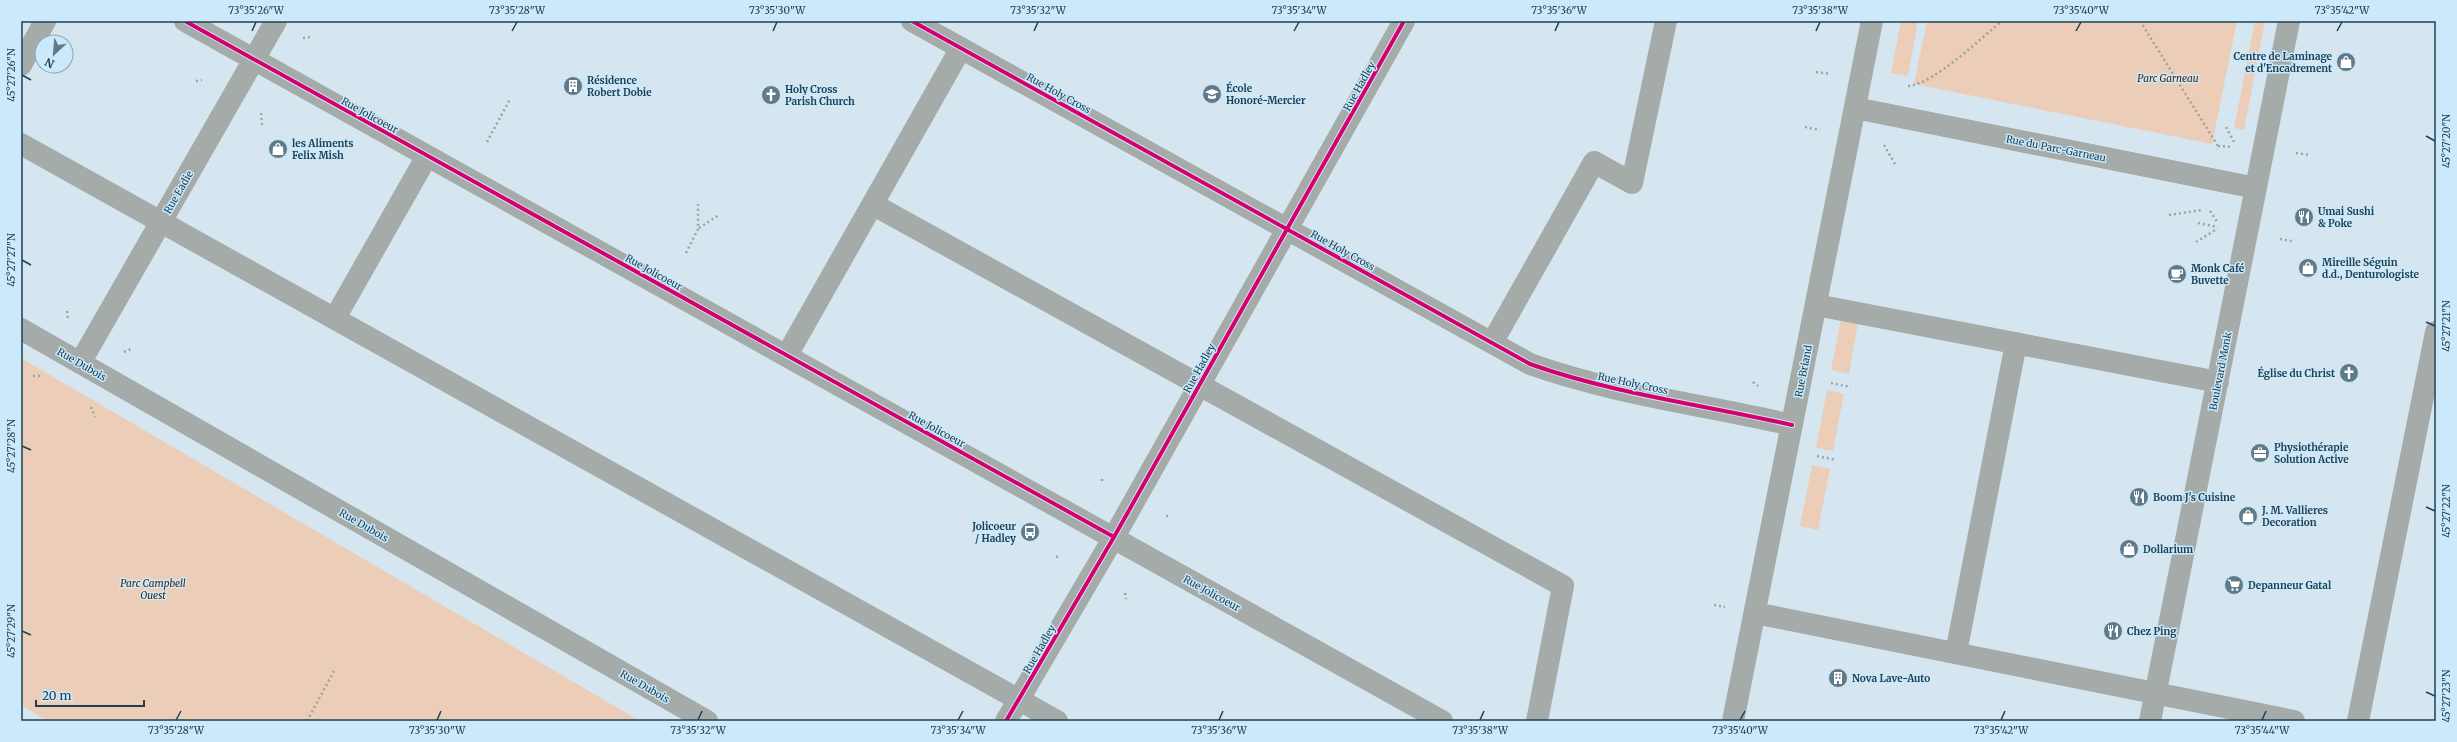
<svg xmlns="http://www.w3.org/2000/svg" width="2457" height="742" viewBox="0 0 2457 742" font-family="Merriweather,serif">
<rect width="100%" height="100%" fill="#d6e6f0"/>
<!-- green -->
<path fill="#ebcdb8" d="M1901 21H1918L1908 76 1891 73Z
M1927 21H2237L2212 144 1914 84Z
M2255 21H2265L2244 130 2234 128Z
M1841 319 1858 323 1849 374 1831 370Z
M21 358 640 721H48L21 705Z
M1827 390 1844 394 1833 451 1816 448Z
M1812 465 1830 469 1818 530 1800 526Z"/>
<g fill="none" stroke-linecap="round" stroke-linejoin="round">
<!-- path -->
<path stroke="#9ba4a4" stroke-width="2.5" stroke-dasharray="2 3" stroke-linecap="butt" d="M2140 21 2218 146 2217 149
M303 38 310 37
M1816 72 1831 74
M196 81 202 80
M1908 86C1934 84 1981 38 2002 21
M261 113 262 125
M1805 127 1820 130
M2226 127 2234 142
M487 142 510 99
M1884 145 1895 164
M2218 146 2233 147
M2296 153 2309 155
M2210 211 2218 223
M2169 215 2202 210
M2198 223 2218 227
M699 228 719 215
M2280 239 2292 241
M2196 242 2217 229
M686 253 698 229V204
M67 311 68 320
M124 352 131 349
M33 376H40
M1753 382 1758 386
M1831 383 1851 387
M91 407 95 417
M1817 456 1836 460
M1102 479 1103 483
M1166 516H1171
M1056 557 1060 556
M1125 593 1126 599
M1714 605 1725 607
M307 721 334 671"/>
<!-- minor -->
<path stroke="#a5aba9" stroke-width="22" d="M185 21 1442 721
M912 21 1530 364C1614 394 1705 405 1792 425
M21 65 45 21
M1855 108 2256 188
M21 144 1057 721
M874 205 1563 586 1537 721
M1816 305 2218 382
M335 318 427 156
M21 329 707 721
M1492 343 1594 162 1632 183 1666 21
M787 355 961 48
M80 363 276 21
M1755 613 2294 721
M1956 653 2016 343
M1006 721 1114 537 1404 21
M1733 721 1872 21
M2150 721 2289 21
M2358 721 2436 332"/>
<!-- cycleway casing -->
<g stroke="#cbe9fb" stroke-width="6">
<path id="cycleway" d="M185 21 1114 537
M912 21 1530 364C1614 394 1705 405 1792 425
M1006 721 1114 537 1404 21"/>
</g>
<!-- cycleway -->
<use href="#cycleway" stroke="#d6006c" stroke-width="4"/>
</g>
<!-- ticks -->
<path fill="none" stroke="#1f4052" stroke-width="1.5" d="M252 31 256 22M512 31 517 22M773 31 777 22M1034 31 1038 22M1294 31 1299 22M1555 31 1559 22M1816 31 1820 22M2076 31 2081 22M2337 31 2342 22M22 75 31 80M2426 136 2435 141M22 260 31 265M2426 322 2435 326M22 446 31 450M2426 507 2435 511M22 631 31 635M2426 692 2435 696M176 720 181 711M437 720 441 711M698 720 702 711M958 720 963 711M1219 720 1223 711M1480 720 1484 711M1740 720 1745 711M2001 720 2005 711M2262 720 2266 711"/>
<!-- icons -->
<defs>
<g id="shop-disc" transform="scale(1)"><circle r="9.5" fill="#5f7a89" stroke="#cbe9fb"/><path d="M-5-2.5h2.3a2.7 3.5 0 0 1 5.4 0H5L5.5 6h-11ZM-1.5-2.5h3a1.5 2.3 0 0 0-3 0Z" fill="#fff"/></g>
<g id="building-disc" transform="scale(1)"><circle r="9.5" fill="#5f7a89" stroke="#cbe9fb"/><path d="M-4-6H4V6H1V3H-1V6H-4ZM-2.5-4.3h1.7v1.8h-1.7ZM.8-4.3h1.7v1.8H.8ZM-2.5-1h1.7V.8h-1.7ZM.8-1h1.7V.8H.8Z" fill="#fff"/></g>
<g id="school-disc" transform="scale(1)"><circle r="9.5" fill="#5f7a89" stroke="#cbe9fb"/><path d="M0-5L7-2L0 1L-7-2ZM-4 1L0 2.5L4 1V4Q0 6-4 4Z" fill="#fff"/></g>
<g id="church-disc" transform="scale(1)"><circle r="9.5" fill="#5f7a89" stroke="#cbe9fb"/><path d="M-1.2-6h2.4v3.5h3.3v2.4h-3.3V6h-2.4V-.1h-3.3v-2.4h3.3Z" fill="#fff"/></g>
<g id="restaurant-disc" transform="scale(1)"><circle r="9.5" fill="#5f7a89" stroke="#cbe9fb"/><path d="M-5-6h1v4h1v-4h1v4h1v-4h1v5L-1.5 .5V6h-2V.5L-5-1ZM5-6V6H3V1.5H1.5Q1.5-4 5-6Z" fill="#fff"/></g>
<g id="cafe-disc" transform="scale(1)"><circle r="9.5" fill="#5f7a89" stroke="#cbe9fb"/><path d="M-5.5-4.5H6V0H3Q3 3.5 0 3.5H-2.5Q-5.5 3.5-5.5 0ZM3-3.2v2h1.7v-2ZM-6 4.5H4V6H-6Z" fill="#fff"/></g>
<g id="office-disc" transform="scale(1)"><circle r="9.5" fill="#5f7a89" stroke="#cbe9fb"/><path d="M-6-3h4V-5.5h4V-3h4V5H-6ZM-1-4.5V-3h2v-1.5ZM-6 0V1H6V0Z" fill="#fff"/></g>
<g id="bus-disc" transform="scale(1)"><circle r="9.5" fill="#5f7a89" stroke="#cbe9fb"/><path d="M-5-6H5V4H4V6H2V4H-2V6H-4V4H-5ZM-3.5-4V0h7V-4ZM-3.5 1.2v1.5H-2V1.2ZM2 1.2v1.5H3.5V1.2Z" fill="#fff"/></g>
<g id="supermarket-disc" transform="scale(1)"><circle r="9.5" fill="#5f7a89" stroke="#cbe9fb"/><path d="M-6-5.5h2.5l.6 2H6L4.5 2H-2.5L-4.4-4H-6ZM-1.5 3.2a1.3 1.3 0 1 0 .1 0ZM3 3.2a1.3 1.3 0 1 0 .1 0Z" fill="#fff"/></g>
</defs>
<g fill-rule="evenodd">
<use href="#shop-disc" x="2346" y="62"/>
<use href="#building-disc" x="573" y="86"/>
<use href="#school-disc" x="1212" y="94"/>
<use href="#church-disc" x="771" y="95"/>
<use href="#shop-disc" x="278" y="149"/>
<use href="#restaurant-disc" x="2304" y="217"/>
<use href="#shop-disc" x="2308" y="268"/>
<use href="#cafe-disc" x="2177" y="274"/>
<use href="#church-disc" x="2349" y="373"/>
<use href="#office-disc" x="2260" y="453"/>
<use href="#restaurant-disc" x="2139" y="497"/>
<use href="#shop-disc" x="2248" y="516"/>
<use href="#bus-disc" x="1030" y="532"/>
<use href="#shop-disc" x="2129" y="549"/>
<use href="#supermarket-disc" x="2234" y="585"/>
<use href="#restaurant-disc" x="2113" y="631"/>
<use href="#building-disc" x="1838" y="678"/>
</g>
<g text-anchor="middle" stroke-width="3" stroke-linejoin="round" paint-order="stroke">
<!-- poi labels -->
<g font-size="10" font-weight="bold" fill="#1f4052" stroke="#cbe9fb" text-anchor="start">
<text x="2332" y="60" text-anchor="end">Centre de Laminage<tspan x="2332" dy="12">et d'Encadrement</tspan></text>
<text x="587" y="84">Résidence<tspan x="587" dy="12">Robert Dobie</tspan></text>
<text x="1226" y="92">École<tspan x="1226" dy="12">Honoré-Mercier</tspan></text>
<text x="785" y="93">Holy Cross<tspan x="785" dy="12">Parish Church</tspan></text>
<text x="292" y="147">les Aliments<tspan x="292" dy="12">Felix Mish</tspan></text>
<text x="2318" y="215">Umai Sushi<tspan x="2318" dy="12">&amp; Poke</tspan></text>
<text x="2322" y="266">Mireille Séguin<tspan x="2322" dy="12">d.d., Denturologiste</tspan></text>
<text x="2191" y="272">Monk Café<tspan x="2191" dy="12">Buvette</tspan></text>
<text x="2335" y="377" text-anchor="end">Église du Christ</text>
<text x="2274" y="451">Physiothérapie<tspan x="2274" dy="12">Solution Active</tspan></text>
<text x="2153" y="501">Boom J's Cuisine</text>
<text x="2262" y="514">J. M. Vallieres<tspan x="2262" dy="12">Decoration</tspan></text>
<text x="1016" y="530" text-anchor="end">Jolicoeur<tspan x="1016" dy="12">/ Hadley</tspan></text>
<text x="2143" y="553">Dollarium</text>
<text x="2248" y="589">Depanneur Gatal</text>
<text x="2127" y="635">Chez Ping</text>
<text x="1852" y="682">Nova Lave-Auto</text>
</g>
<!-- park labels -->
<g font-size="10" font-style="italic" fill="#4c2200" stroke="#cbe9fb">
<text x="2168" y="82">Parc Garneau</text>
<text x="153" y="587">Parc Campbell<tspan x="153" dy="12">Ouest</tspan></text>
</g>
<!-- street labels -->
<g font-size="10" fill="#1f4052" stroke="#cbe9fb">
<text transform="translate(1359 86) rotate(-61)" y="4">Rue Hadley</text>
<text transform="translate(1059 93) rotate(29)" y="4">Rue Holy Cross</text>
<text transform="translate(370 115) rotate(29)" y="4">Rue Jolicoeur</text>
<text transform="translate(2056 148) rotate(11)" y="4">Rue du Parc-Garneau</text>
<text transform="translate(178 192) rotate(-60)" y="4">Rue Eadie</text>
<text transform="translate(1343 250) rotate(29)" y="4">Rue Holy Cross</text>
<text transform="translate(654 272) rotate(29)" y="4">Rue Jolicoeur</text>
<text transform="translate(82 364) rotate(30)" y="4">Rue Dubois</text>
<text transform="translate(1199 368) rotate(-61)" y="4">Rue Hadley</text>
<text transform="translate(1803 371) rotate(-79)" y="4">Rue Briand</text>
<text transform="translate(2220 371) rotate(-79)" y="4">Boulevard Monk</text>
<text transform="translate(1633 383) rotate(12)" y="4">Rue Holy Cross</text>
<text transform="translate(937 429) rotate(29)" y="4">Rue Jolicoeur</text>
<text transform="translate(364 525) rotate(30)" y="4">Rue Dubois</text>
<text transform="translate(1212 593) rotate(29)" y="4">Rue Jolicoeur</text>
<text transform="translate(1039 649) rotate(-60)" y="4">Rue Hadley</text>
<text transform="translate(645 686) rotate(30)" y="4">Rue Dubois</text>
</g>
</g>
<!-- border -->
<rect width="2457" height="742" fill="none" stroke="#cbe9fb" stroke-width="44"/>
<!-- north arrow -->
<g transform="translate(54 54) rotate(206)"><circle r="19" fill="#cbe9fb" stroke="#86a5b7"/>
<path d="M0-3L7 15L0 10L-7 15Z" fill="#5f7a89"/>
<text y="-6" font-size="11" font-weight="bold" text-anchor="middle" fill="#1f4052">N</text>
</g>
<!-- scale -->
<path d="M36 700v6h108v-6" fill="none" stroke="#1f4052" stroke-width="2"/>
<text x="42" y="700" font-size="12" fill="#1f4052" stroke="#cbe9fb" stroke-width="3" paint-order="stroke">20 m</text>
<rect x="22" y="22" width="2413" height="698" fill="none" stroke="#1f4052" stroke-width="1.5"/>
<g font-size="10" text-anchor="middle" fill="#1f4052">
<text x="256" y="14">73°35'26"W</text>
<text x="517" y="14">73°35'28"W</text>
<text x="777" y="14">73°35'30"W</text>
<text x="1038" y="14">73°35'32"W</text>
<text x="1299" y="14">73°35'34"W</text>
<text x="1559" y="14">73°35'36"W</text>
<text x="1820" y="14">73°35'38"W</text>
<text x="2081" y="14">73°35'40"W</text>
<text x="2342" y="14">73°35'42"W</text>
<text transform="translate(11 75) rotate(-90)" y="4">45°27'26"N</text>
<text transform="translate(2446 141) rotate(-90)" y="4">45°27'20"N</text>
<text transform="translate(11 260) rotate(-90)" y="4">45°27'27"N</text>
<text transform="translate(2446 326) rotate(-90)" y="4">45°27'21"N</text>
<text transform="translate(11 446) rotate(-90)" y="4">45°27'28"N</text>
<text transform="translate(2446 511) rotate(-90)" y="4">45°27'22"N</text>
<text transform="translate(11 631) rotate(-90)" y="4">45°27'29"N</text>
<text transform="translate(2446 696) rotate(-90)" y="4">45°27'23"N</text>
<text x="176" y="734">73°35'28"W</text>
<text x="437" y="734">73°35'30"W</text>
<text x="698" y="734">73°35'32"W</text>
<text x="958" y="734">73°35'34"W</text>
<text x="1219" y="734">73°35'36"W</text>
<text x="1480" y="734">73°35'38"W</text>
<text x="1740" y="734">73°35'40"W</text>
<text x="2001" y="734">73°35'42"W</text>
<text x="2262" y="734">73°35'44"W</text>
</g>
</svg>
